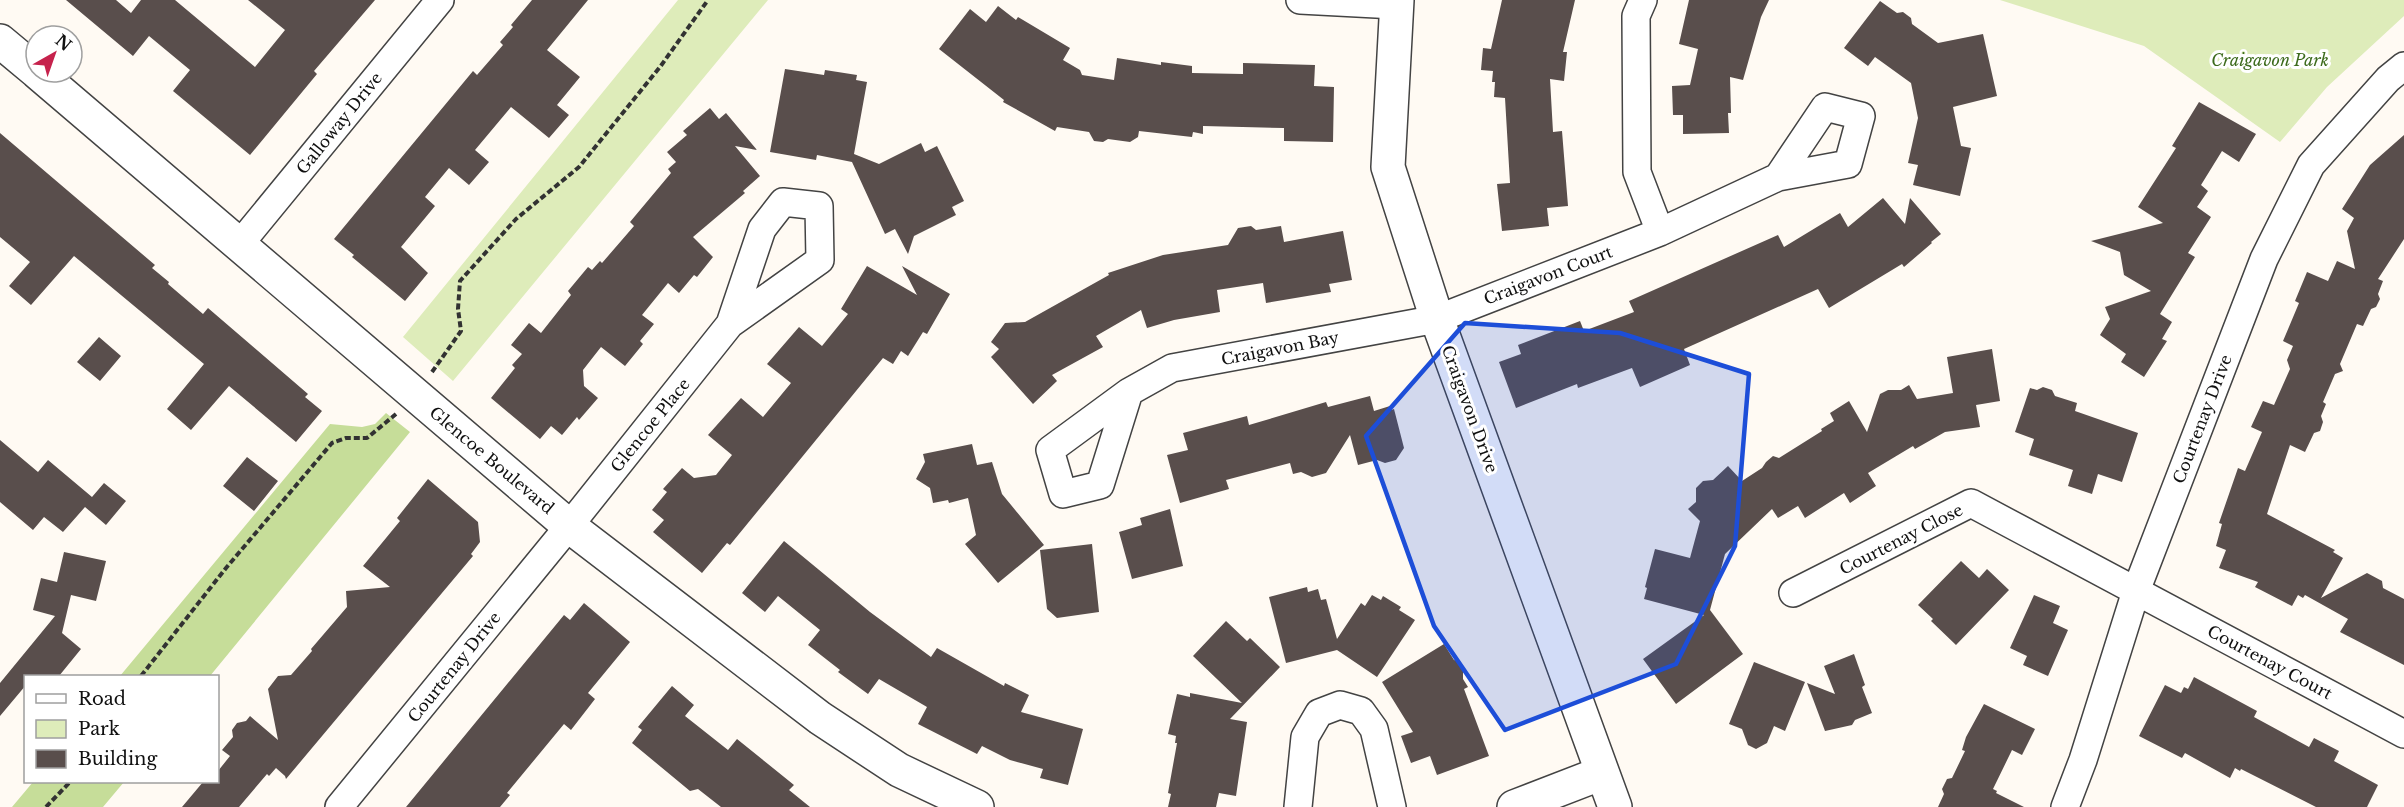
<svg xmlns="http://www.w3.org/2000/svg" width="2404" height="807" viewBox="0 0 2404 807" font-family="'Libre Baskerville',serif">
<rect width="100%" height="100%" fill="#fffaf3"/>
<!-- green -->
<path fill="#deecba" d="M678 0H768L453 381 403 337Z
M2000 0H2404V16L2327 87 2280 142 2144 46Z"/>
<!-- forest -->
<path fill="#c6dd99" d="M386 413 410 432 210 676H120L330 424 362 427 375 424Z
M33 782H124L103 807H12Z"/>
<!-- building -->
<path fill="#594e4c" d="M66 0H116L131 13 141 0H175L255 67 285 30 248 0H375L314 71 317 74 250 155 173 91 190 70 149 36 133 56Z
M532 0H588L547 50 580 77 557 105 569 115 549 138 511 107 475 150 489 162 469 185 449 168 425 197 435 206 401 247 428 273 405 301 352 257 354 255 334 239 473 71 477 75 503 45 500 42 513 27 511 25Z
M1502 0H1575L1563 52H1567L1564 81 1550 79 1553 132 1562 131 1568 206 1547 208 1549 226 1502 231 1497 184 1510 183 1505 98 1494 97 1495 82H1492L1493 71 1481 70 1483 48 1491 49Z
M1689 0H1769L1761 17 1743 80 1730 77 1731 113H1728L1729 133 1683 134V115H1673L1672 86 1690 85 1698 49 1679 44Z
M1880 1 1897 13 1903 12 1911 18 1912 24 1938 43 1983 34 1997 96 1953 107 1961 146 1971 148 1960 196 1913 185 1918 165 1908 163 1918 118 1911 83 1875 57 1868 66 1844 48Z
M998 6 1016 20 1018 17 1070 48 1063 60 1080 70 1082 75 1114 80 1117 58 1161 65V62L1192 66V73L1243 74V63L1315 65 1314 86 1334 87 1333 142 1284 141V128L1203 126V134L1193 132 1192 137 1139 131 1138 137 1130 142 1108 139 1103 142 1094 141 1089 132 1057 127 1055 131 1003 102 1004 100 939 49 970 9 986 22Z
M785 69 824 75 825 70 857 75 856 80 867 82 854 154 879 164 921 143 925 152 937 146 964 201 952 207 956 215 914 236 908 254 895 229 885 234 852 162 817 155 816 160 770 152Z
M2199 102 2256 134 2239 162 2222 151 2201 185 2208 191 2197 207 2211 217 2188 253 2195 257 2160 314 2172 322 2162 339 2167 341 2144 377 2121 362 2126 354 2100 335 2110 319 2105 307 2151 291 2124 275 2120 252 2091 241 2163 223 2138 207 2176 148 2172 146Z
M710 108 719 119 726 113 757 150 735 146 760 176 743 191 745 193 693 237 713 257 697 277 694 275 679 293 668 283 642 315 654 324 640 341 643 344 625 366 601 347 583 370 584 386 598 398 579 420 577 417 562 435 551 426 540 439 491 398 515 368 512 365 522 354 511 345 529 323 541 333 571 295 568 291 588 267 592 270 600 261 602 263 634 226 630 222 671 173 668 169 676 162 667 152 687 135 683 131Z
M0 133 155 265 152 268 169 282 168 284 203 314 208 308 308 394 305 397 322 411 296 442 229 386 191 430 167 409 204 364 74 256 31 305 9 286 30 262 0 237Z
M2404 135V239L2378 279 2383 281 2378 294 2380 299 2376 307 2371 309 2363 326 2357 324 2340 364 2343 371 2335 374 2323 402 2326 404 2321 416 2323 422 2320 431 2314 433 2305 452 2290 445 2267 514 2335 550 2333 552 2343 558 2321 598 2367 573 2382 581 2383 588 2404 599V665L2340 632 2348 619 2305 595 2303 598 2298 595 2292 606 2255 587 2258 582 2219 568 2226 550 2216 546 2222 524 2219 523 2238 468 2245 471 2262 432 2251 427 2263 401 2274 405 2290 369 2287 360 2293 346 2283 341 2299 303 2295 301 2307 272 2328 281 2337 261 2355 269 2347 231 2354 218 2342 209 2370 165Z
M1883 198 1905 224 1910 198 1941 234 1931 242 1932 243 1904 267 1902 264 1829 308 1818 289 1684 349 1690 365 1640 387 1632 368 1578 388 1577 384 1516 408 1499 362 1521 354 1518 345 1580 321 1584 331 1634 312 1629 301 1778 235 1784 247 1840 213 1848 227Z
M1251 226 1256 230 1281 226 1284 242 1343 231 1352 280 1329 284 1331 292 1266 303 1263 283 1217 290 1220 312 1174 320 1147 328 1141 310 1096 336 1103 347 1052 375 1057 381 1033 404 991 357 999 349 991 342 1005 323 1025 322 1109 275 1108 273 1163 255 1228 245 1238 228Z
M867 266 917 295 902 266 950 294 927 334 923 332 908 356 901 351 893 364 883 358 730 545 727 543 702 573 653 532 664 520 652 510 667 492 663 489 682 468 694 478 716 475 732 455 708 435 741 398 763 417 791 383 767 364 799 327 822 346 848 314 841 309Z
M99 337 121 356 100 381 77 362Z
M1992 349 2000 401 1976 405 1980 427 1945 432 1915 449 1913 446 1868 473 1876 486 1850 503 1844 493 1805 518 1798 506 1778 518 1772 509 1725 554 1710 610 1743 654 1676 704 1643 659 1704 615 1644 599 1647 588 1645 587 1655 549 1690 558 1700 521 1688 509 1696 502V488L1703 481 1713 480 1728 466 1742 481 1762 468 1766 462 1773 456 1779 458 1822 431 1821 429 1834 421 1830 413 1849 401 1867 432 1880 394 1888 390H1901L1909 385 1917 399 1953 393 1947 357Z
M2043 387 2052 390 2055 396 2077 403 2075 411 2138 433 2122 482 2098 474 2092 494 2068 486 2073 470 2029 455 2034 439 2015 432 2030 388 2037 390Z
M1370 396 1374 411 1390 406 1391 410 1394 409 1404 448 1396 460 1385 463 1377 460 1358 465 1350 435 1326 473 1312 477 1301 472 1293 474 1290 463 1226 480 1229 489 1180 503 1167 455 1188 450 1183 433 1247 416 1249 425 1326 402 1328 407Z
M0 440 38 472 48 460 92 497 104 483 126 501 106 525 85 507 63 532 44 517 33 530 0 502Z
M972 444 977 465 992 462 1002 494 1044 545 998 583 965 544 976 535 968 498 949 503 948 500 933 503 930 488 916 479 925 462 923 454Z
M247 457 278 481 254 511 223 486Z
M428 479 478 522 480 542 471 554 473 556 286 779 285 776 276 768 269 776 267 774 239 807H182L203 782H218V771L230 756 222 750 233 737 232 730 237 723 246 721 250 716 278 740 268 689 278 676 291 675 312 651 311 649 347 607 346 591 390 587 363 566 400 521 397 518Z
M1170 509 1183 566 1132 579 1119 532 1142 525 1140 518Z
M784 541 870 612 931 657 937 648 1004 686 1005 683 1029 695 1021 712 1083 729 1068 785 1040 778 1043 769 1010 760 982 746 977 754 918 724 927 707 879 679 868 694 838 672 840 670 808 645 820 630 778 596 765 612 742 593Z
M1092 544 1099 612 1057 618 1047 609 1040 550Z
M64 552 106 561 96 601 71 595 62 633 81 649 59 676H26V685L0 716V683L55 616 33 610 41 578 57 582Z
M1961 561 1979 578 1987 569 2009 590 1956 645 1931 621 1933 619 1918 605Z
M1307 587 1308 592 1318 589 1321 600 1326 599 1337 639 1361 603 1365 606 1372 595 1381 600 1383 596 1401 607 1399 610 1415 620 1377 677 1337 650 1286 663 1269 597Z
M2034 595 2060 606 2053 623 2068 630 2048 676 2023 665 2027 656 2010 648Z
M584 603 630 642 588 693 595 699 571 730 564 724 507 793 510 795 500 807H406L564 615 570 620Z
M1226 621 1247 641 1250 638 1280 667 1230 719 1247 722 1236 796 1219 793 1216 807H1168L1171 794 1168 793 1177 743H1175L1176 736 1168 734 1177 694 1190 697V693L1242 703 1193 656Z
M1444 644 1454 660 1458 661 1463 669V679L1468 687 1464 689 1489 756 1437 775 1430 756 1411 763 1401 736 1413 732 1382 682Z
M1854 654 1865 685 1862 687 1872 713 1855 720 1852 725 1825 731 1807 683 1835 694 1824 666Z
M1754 662 1805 682 1785 731 1774 726 1767 743 1756 749 1748 745 1742 729 1729 724Z
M2194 677 2257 711 2254 717 2309 747 2314 738 2339 751 2334 761 2378 785 2367 807H2316L2241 769 2240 771 2235 768 2230 778 2185 753 2182 758 2139 736 2165 685 2181 693 2184 687 2188 689Z
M672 686 694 705 685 716 728 750 737 739 794 785 789 790 810 807H721L698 789 690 791 632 743 642 730 638 727Z
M1984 704 2035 729 2022 755 2012 750 1993 789 1997 791 1996 793 2024 807H1938L1944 794 1942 789 1947 779 1952 778 1965 751 1962 750 1966 737Z"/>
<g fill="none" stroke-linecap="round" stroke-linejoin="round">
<!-- minor casing -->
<g stroke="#434343" stroke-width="30">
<path id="minor" d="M1300 0 1395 5
M1643 0 1636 16 1637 172 1660 232
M239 245 440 0
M1129 392 1100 485 1063 494 1050 450 1129 392 1172 368 1437 319 1660 232 1778 177 1848 164 1861 116 1825 107 1778 177
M1793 593 1971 503 2404 734
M339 807 569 526 730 324 820 260 819 206 783 202 762 229 730 324
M1298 807 1305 737 1319 713 1340 705 1361 711 1374 729 1392 807
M2065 807 2083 760 2136 591 2264 259 2311 165 2388 79 2404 66"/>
</g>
<!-- tertiary casing -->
<g stroke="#434343" stroke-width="36">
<path id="tertiary" d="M1397 0 1388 167 1437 319 1615 807
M0 41 36 71
M37 72 569 526 820 718 899 770 977 807
M1514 807 1602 773"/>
</g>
<!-- path -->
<path stroke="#323232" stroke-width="4" stroke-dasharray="6 3" stroke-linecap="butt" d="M432 372 461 331 458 309 460 281 516 219 579 167 660 67 708 0
M141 676 226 568 332 443 346 438H367L396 414
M46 807 70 782"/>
<!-- minor -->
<use href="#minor" stroke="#fff" stroke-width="27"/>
<!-- tertiary -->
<use href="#tertiary" stroke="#fff" stroke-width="33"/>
</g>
<!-- marked area -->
<path fill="#1d4ed8" fill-opacity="0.2" stroke="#1d4ed8" stroke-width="4.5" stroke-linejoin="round" d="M1465 323 1620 333 1749 374 1735 546 1676 664 1505 730 1434 626 1366 436Z"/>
<g text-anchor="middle" stroke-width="6" stroke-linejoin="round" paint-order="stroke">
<!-- park labels -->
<g font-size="16" font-style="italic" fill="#3d6b1d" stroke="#fff">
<text x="2270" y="66">Craigavon Park</text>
</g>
<!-- street labels -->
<g font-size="16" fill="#101010" stroke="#fff">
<text transform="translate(339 123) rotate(-51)" y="6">Galloway Drive</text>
<text transform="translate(1548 275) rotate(-21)" y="6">Craigavon Court</text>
<text transform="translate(1280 348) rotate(-11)" y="6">Craigavon Bay</text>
<text transform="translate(1470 409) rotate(70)" y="6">Craigavon Drive</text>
<text transform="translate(2202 419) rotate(-69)" y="6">Courtenay Drive</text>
<text transform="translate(650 425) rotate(-51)" y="6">Glencoe Place</text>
<text transform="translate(492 460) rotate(40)" y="6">Glencoe Boulevard</text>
<text transform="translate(1901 539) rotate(-27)" y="6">Courtenay Close</text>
<text transform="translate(2270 662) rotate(28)" y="6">Courtenay Court</text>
<text transform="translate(454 667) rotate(-51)" y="6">Courtenay Drive</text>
</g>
</g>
<!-- legend -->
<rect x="24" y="675" width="195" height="108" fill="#ffffff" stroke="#9f9f9f" stroke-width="1.5"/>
<rect x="36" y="694" width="30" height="9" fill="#ffffff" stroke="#9f9f9f" stroke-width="1.5"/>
<text x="78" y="705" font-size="18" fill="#101010">Road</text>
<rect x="36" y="720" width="30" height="18" fill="#deecba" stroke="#9f9f9f" stroke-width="1.5"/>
<text x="78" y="735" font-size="18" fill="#101010">Park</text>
<rect x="36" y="750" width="30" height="18" fill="#594e4c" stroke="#9f9f9f" stroke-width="1.5"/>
<text x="78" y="765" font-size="18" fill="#101010">Building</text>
<!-- north arrow -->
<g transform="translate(54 54) rotate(40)"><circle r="28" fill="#ffffff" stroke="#9f9f9f" stroke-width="1.5"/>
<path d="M0-4.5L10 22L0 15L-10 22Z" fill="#c6224c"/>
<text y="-9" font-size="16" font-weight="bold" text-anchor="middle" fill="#101010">N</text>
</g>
</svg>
